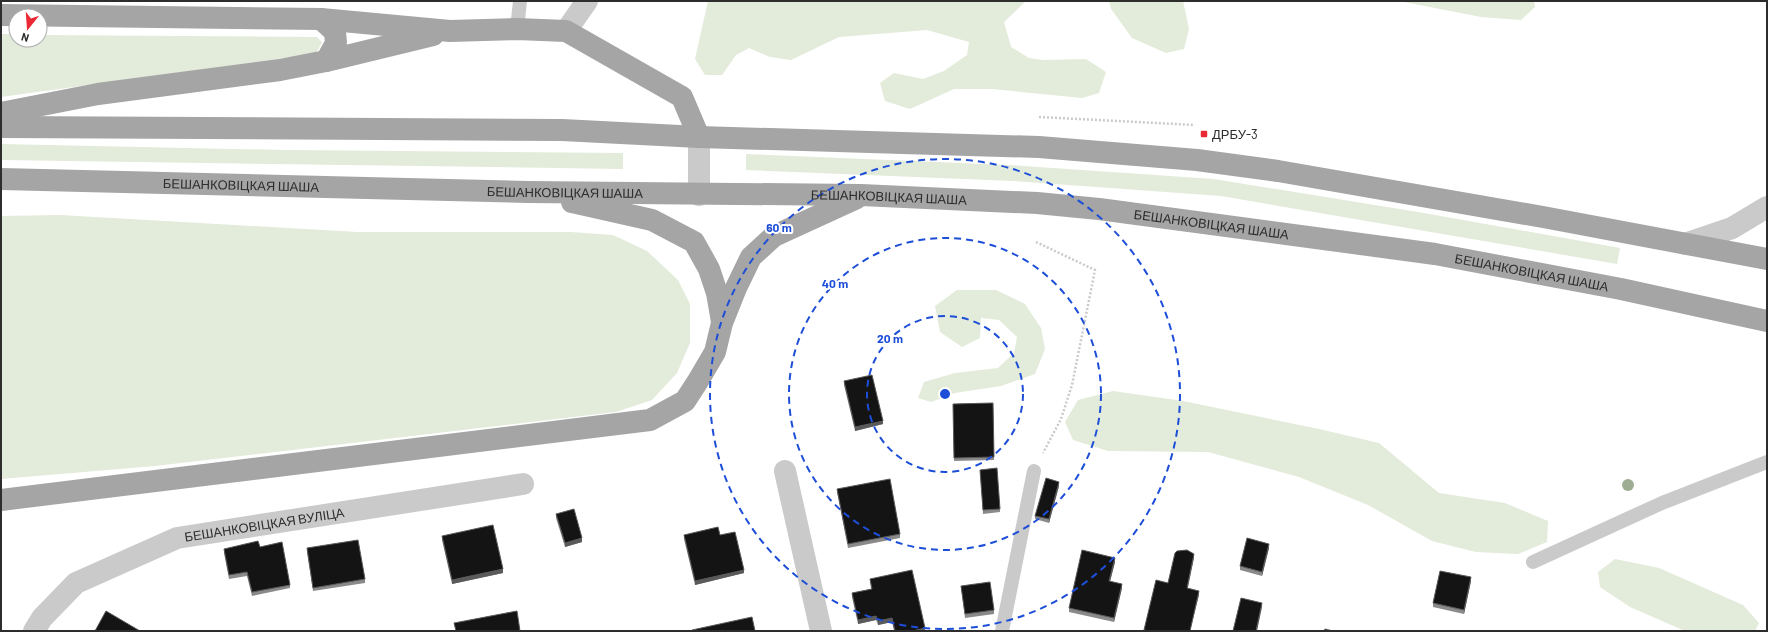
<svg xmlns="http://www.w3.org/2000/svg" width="1768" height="632" viewBox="0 0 1768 632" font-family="Barlow,sans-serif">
<rect width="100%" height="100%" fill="#fff"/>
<!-- green -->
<path fill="#e3ebda" d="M708 1H1026L1004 22 1011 47 1029 58 1043 60 1086 59 1106 72 1099 93 1082 98 992 89H954L910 109 885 101 880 83 894 73 923 79 944 71 967 55 969 42 927 30 839 37 791 60 770 57 749 48 736 55 722 75H705L695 59Z
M1109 1H1183L1189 29 1184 49 1166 53 1132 38 1111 9Z
M1399 1H1534L1535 7 1521 20 1481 17Z
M1 34H16V40H40V35L317 37 322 42 318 50 314 54 1 97Z
M1 144 285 150 623 153V169L1 160Z
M746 154 1009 165 1214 179 1424 213 1620 248 1617 264 1221 196 1013 181 746 170Z
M60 215 357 232H571L613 235 647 251 678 280 690 304V343L677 373 652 400 616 412 155 466 1 479V216Z
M957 290H996L1025 304 1041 328 1045 349 1035 374 1001 386 955 393 931 402 918 398 924 382 955 373 998 368 1014 353 1017 337 999 320 981 318 980 338 962 347 940 332 935 306Z
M1113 391 1183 401 1319 429 1379 443 1439 493 1505 503 1548 521 1547 542 1518 554 1476 552 1432 541 1368 505 1299 477 1208 452 1108 451 1073 440 1065 422 1078 400Z
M1615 559 1659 568 1743 605 1759 623 1755 631H1685L1630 607 1600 587 1598 572Z"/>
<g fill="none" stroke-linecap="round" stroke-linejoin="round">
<!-- path -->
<path stroke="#cacaca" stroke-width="2.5" stroke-dasharray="2 2" stroke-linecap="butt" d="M1039 117 1195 125
M1036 242 1095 270 1072 385 1061 419 1043 453"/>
<!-- lane -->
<path stroke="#cacaca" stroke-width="14" d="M517 29 520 1
M1533 562 1662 503 1767 462
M1002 631 1034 471"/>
<!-- street -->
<g stroke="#cacaca" stroke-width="22">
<path d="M566 31 587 1"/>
<path d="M699 137V195"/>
<path d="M1685 244 1732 228 1767 207"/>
<path d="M785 471 821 631"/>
<path id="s1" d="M34 631 42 618 76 583 177 538 523 484"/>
</g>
<!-- primary -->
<g stroke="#a5a5a5" stroke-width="22">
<path d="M1 15 321 19 450 31 517 29 566 31 682 97 699 137"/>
<path d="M321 19 335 32 336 43 326 61"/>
<path d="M1 113 98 94 280 70 326 61 433 35"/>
<path d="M1 127 562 130 699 137 1039 147 1197 160 1278 171 1543 217 1767 259"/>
<path id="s2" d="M1 179 528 192 861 195 1037 203 1099 209 1435 254 1621 289 1767 321"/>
<path d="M572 202 652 220 694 242 709 269 717 293 722 322"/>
<path d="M1 500 650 420 685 401 698 381 715 352 722 323 736 288 751 257 774 236 857 198"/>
</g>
</g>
<!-- trees -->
<circle fill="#9ead92" cx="1628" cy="485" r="6"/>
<!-- wall -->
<path fill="#8a8a8a" d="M844 381 883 424 855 431 844 385Z
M993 403 994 460 954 461 953 404Z
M980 470 1000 509V512L983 514Z
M1059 486 1049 523 1035 519V516Z
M837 489 900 534V538L848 548 837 492Z
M556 514 582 542 565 547 556 518Z
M684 535H720L744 573 695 585 684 539Z
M442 536 503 573 452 584 442 540Z
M260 547 290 585V588L252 596 247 576 229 579 224 553V549Z
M307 548 365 579V583L313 591 307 552Z
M1269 548 1262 576 1240 570V566Z
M1115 562 1110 582 1122 588 1114 622 1069 612V608Z
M870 579 925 631H894L892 622 878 625 876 620 858 624 852 597V593L871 589Z
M1471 581 1464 614 1433 607V603Z
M961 586 994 610V614L965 618Z"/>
<!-- shaded-wall -->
<path fill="#5a5a5a" d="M883 421V424L855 431V427Z
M1059 482V486L1049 523V519Z
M582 538V542L565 547V543Z
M1269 544V548L1262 576V572Z
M1194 554V558L1187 592V588Z
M1115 558V562L1109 585V581Z
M503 569V573L452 584V580Z
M744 570V573L695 585V581Z
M1471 577V581L1464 614V610Z
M1122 584V588L1114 622V618Z
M1199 591V595L1190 631Z
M1262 603V607L1257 631H1256Z
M876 616V620L858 624V620Z
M892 618V622L878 625V621Z
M925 628V631H913Z"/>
<!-- building -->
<path fill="#141414" stroke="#5a5a5a" d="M872 375 883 421 855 427 844 381Z
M993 403 994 457 954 458 953 404Z
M997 468 1000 509 983 510 980 470Z
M1046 478 1059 482 1049 519 1035 516Z
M890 479 900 534 848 544 837 489Z
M574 509 582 538 565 543 556 514Z
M493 525 503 569 452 580 442 536Z
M718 527 720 535 735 532 744 570 695 581 684 535Z
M1247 538 1269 544 1262 572 1240 566Z
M358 540 365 579 313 588 307 548Z
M258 541 260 547 282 542 290 585 252 592 247 572 229 575 224 549Z
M1082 550 1115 558 1109 581 1122 584 1114 618 1069 608Z
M1187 550 1194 554 1187 588 1199 591 1190 631H1149L1144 630 1156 580 1168 583 1175 553 1177 551Z
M912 570 925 628 913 631H895L892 618 878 621 876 616 858 620 852 593 872 589 870 579Z
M1440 571 1471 577 1464 610 1433 603Z
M990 582 994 610 965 614 961 586Z
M1241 598 1262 603 1256 631H1233Z
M106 611 140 631H95Z
M517 611 520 631H456L454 623Z
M752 617 755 631H693L692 630Z
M1325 629 1333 631H1324Z"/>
<!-- distance rings -->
<g fill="none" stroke="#1d4ed8" stroke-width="2" stroke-dasharray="7 5">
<circle cx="945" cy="394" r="78"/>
<circle cx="945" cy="394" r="156"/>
<circle cx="945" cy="394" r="235"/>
</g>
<!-- markers -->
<rect fill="#ea2934" stroke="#fff" stroke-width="1.5" x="1200" y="130" width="8" height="8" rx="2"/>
<g text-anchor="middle" stroke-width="4" stroke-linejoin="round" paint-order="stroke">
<!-- poi labels -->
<g font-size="13" fill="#2d2d2d" stroke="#fff" text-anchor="start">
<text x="1212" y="139">ДРБУ-3</text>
</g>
<!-- street labels -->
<g font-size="13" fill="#2d2d2d" stroke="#fff">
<text dy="5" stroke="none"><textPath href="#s2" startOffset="240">БЕШАНКОВІЦКАЯ ШАША</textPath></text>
<text dy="5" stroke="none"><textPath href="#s2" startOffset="564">БЕШАНКОВІЦКАЯ ШАША</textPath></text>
<text dy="5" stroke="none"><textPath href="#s2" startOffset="888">БЕШАНКОВІЦКАЯ ШАША</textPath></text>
<text dy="5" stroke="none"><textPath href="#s2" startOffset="1212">БЕШАНКОВІЦКАЯ ШАША</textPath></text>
<text dy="5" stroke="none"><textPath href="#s2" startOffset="1536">БЕШАНКОВІЦКАЯ ШАША</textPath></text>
<text dy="5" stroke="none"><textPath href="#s1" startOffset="263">БЕШАНКОВІЦКАЯ ВУЛІЦА</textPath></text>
</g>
</g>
<circle cx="945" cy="394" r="6" fill="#1d4ed8" stroke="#fff" stroke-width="2"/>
<g font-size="12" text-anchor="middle" font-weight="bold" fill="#1d4ed8" stroke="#fff" stroke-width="4" stroke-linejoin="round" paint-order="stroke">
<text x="779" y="232">60 m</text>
<text x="835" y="288">40 m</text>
<text x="890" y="343">20 m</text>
</g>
<!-- border -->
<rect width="1768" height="632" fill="none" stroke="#2d2d2d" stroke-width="4"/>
<!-- north arrow -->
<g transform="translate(28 28) rotate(197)"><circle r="19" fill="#ffffff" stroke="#ababab"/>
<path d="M0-3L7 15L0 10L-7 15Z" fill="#ea2934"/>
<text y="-6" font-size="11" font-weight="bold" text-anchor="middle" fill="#2d2d2d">N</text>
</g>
</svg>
